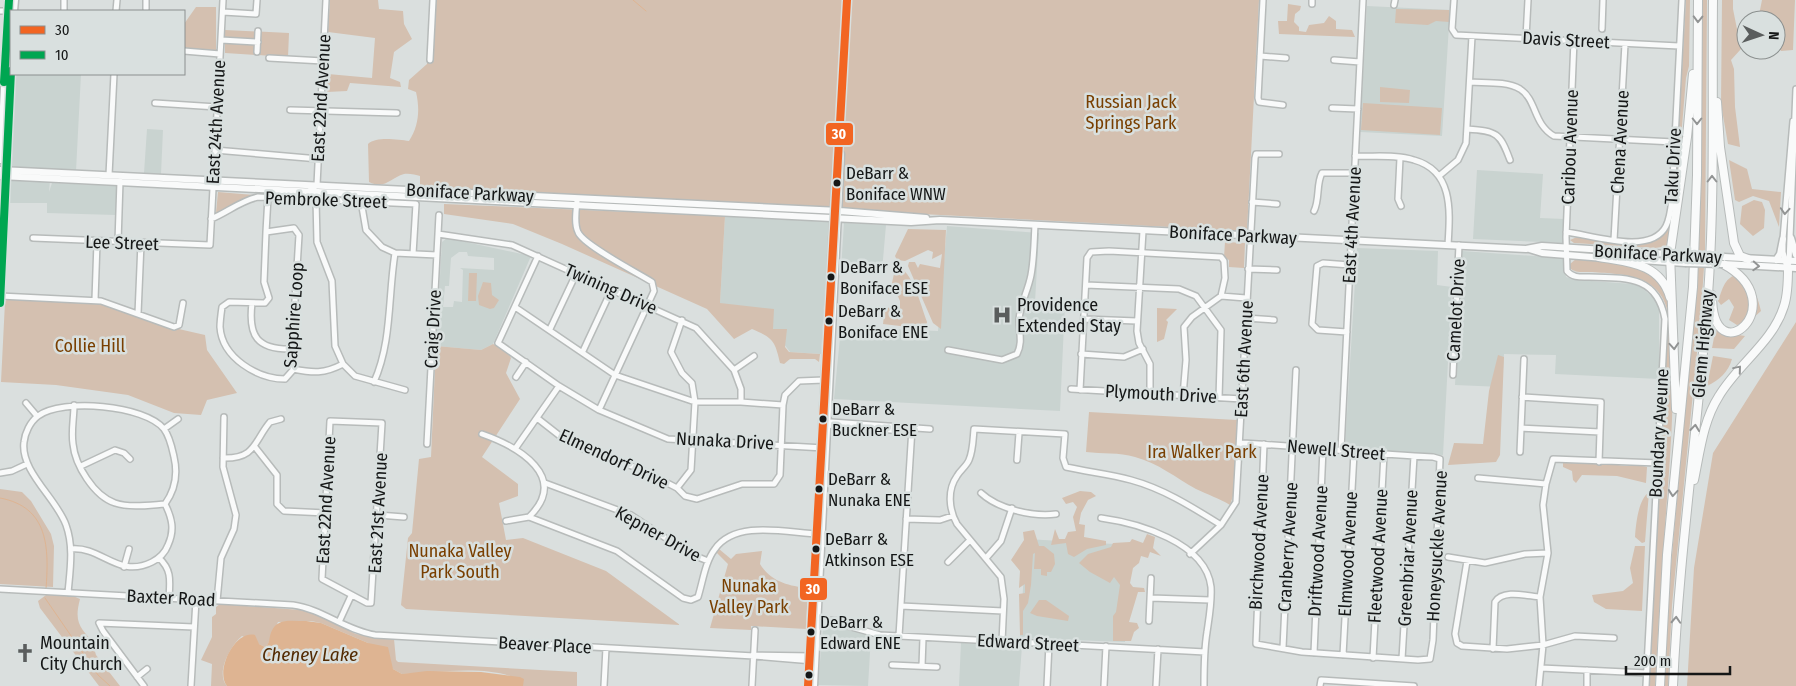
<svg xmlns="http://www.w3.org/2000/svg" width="1796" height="686" viewBox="0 0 1796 686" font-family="'Fira Sans Condensed',sans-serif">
<rect width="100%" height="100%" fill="#dadfde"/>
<!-- built -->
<path fill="#c9d3d0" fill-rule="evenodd" d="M1367 6 1450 10 1442 136 1360 132Z
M13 74H81L76 171 51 170 49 192 52 183 117 186 116 215 47 213V203H0V109H11Z
M147 129 163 130 161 174 144 173Z
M1477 170 1543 174 1540 218 1564 219 1563 243 1473 239Z
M725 216 829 222 821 354 790 352 773 329 720 303Z
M844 223 886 225 882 271 841 269Z
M947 226 1039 233 1035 302 1065 303 1060 411 834 399 841 327 938 331Z
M447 238 531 256 493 344 481 350 436 346 442 242ZM459 252H467L468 256 494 258V270L460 268 463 270 462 302 454 301 453 307H443L445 286H449L451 258Z
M1357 248 1438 251 1437 285 1452 287 1443 455 1349 450 1345 447Z
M1462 251 1563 258 1566 277 1577 280 1633 284 1642 288 1656 300 1659 309V379L1555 374 1556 355 1504 354 1502 387 1455 385Z
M1026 539 1132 545 1125 642 1020 638Z
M823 627 850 629 871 636 868 686 818 685Z
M961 643 1022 646 1019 686H959Z"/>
<!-- green -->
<path fill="#d4c0b0" d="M330 0H378L379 9 403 11 404 24 412 39 394 52 390 78 400 82 401 87 350 83 347 91 327 92 328 74 372 78 375 38 328 32Z
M430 0H1259L1247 231 420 188V176C416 175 409 173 404 174 390 178 385 190 369 182L368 144C377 136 398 140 409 141 419 126 420 109 416 92L408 89 409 80 427 64Z
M1686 0H1690L1689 66 1686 78 1677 187 1668 246 1655 248 1574 243 1570 240 1577 237 1640 244 1657 239 1668 228 1675 192Z
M1702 0H1707L1705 251H1699Z
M1722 0H1733V9L1741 49 1731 60 1734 69 1735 107 1740 147 1728 144 1721 104Z
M1762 0H1795L1793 50 1781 51 1776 43V20H1758Z
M1288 4 1301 6 1300 10 1295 14 1294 22 1299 27V31L1306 32 1309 25 1324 23 1329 16 1336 21V29L1352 30 1355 37 1279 34 1278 21H1287Z
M196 7H216V52L184 49V24Z
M1396 9 1449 10V22L1436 21 1428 25 1395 23Z
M225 30 289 33 288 57 225 53Z
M1380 87 1410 90 1409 103 1380 102Z
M1363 103 1442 108 1440 135 1361 130Z
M1729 160 1747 169 1752 189 1781 192 1779 227 1769 201 1753 196 1739 202 1735 200Z
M218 192 254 195C240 199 230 209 216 213Z
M1754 200 1762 202 1765 210 1764 228 1753 236 1740 224 1742 206Z
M444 204 725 216 720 303 774 309 773 329H787L785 347 789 352 820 354 819 362 815 359H790L784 364 780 363C775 341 773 338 752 329L734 339 707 309 562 244 513 224 444 214Z
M908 229 946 230 941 329 933 323 908 266 909 262H915L918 268 920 264 940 268 942 254 932 259 933 252 928 250 905 261 897 260 895 256Z
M1225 242 1245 243 1244 268 1229 267V260L1224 257Z
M1576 259C1599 261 1643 261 1658 280 1685 312 1668 481 1665 527 1661 580 1658 633 1655 686H1648L1668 313C1660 273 1621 274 1589 272 1582 272 1575 273 1570 268V264Z
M896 264C914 274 920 303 927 322L926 329 883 324 885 307 900 310V301L892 283Z
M1698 266 1704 267 1701 312 1672 605 1668 686H1664L1671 566Z
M469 273H477L476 301H468Z
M1736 275C1752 284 1757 293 1761 311L1751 320 1737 325 1729 320 1734 307 1729 299 1721 305 1718 301C1722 291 1724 278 1736 275Z
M483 282 491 283 492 295 499 300 494 308 490 309 479 305 478 296Z
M8 298 99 302 170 327 205 335 207 350 237 393 207 400 201 415 174 413 128 395 56 385 1 382 5 302Z
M1157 308 1177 309 1166 320 1168 322 1164 339 1157 342Z
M1796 322V686H1687L1694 568 1713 453Z
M1716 327 1720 332 1745 336 1734 349 1712 348Z
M493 344 506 350 511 358 506 373 520 399 482 457 518 484V496L499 503 506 540 523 538 606 571 680 625 406 609 401 605 408 538 412 533 419 459 431 457 436 346 481 350Z
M1498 355 1504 357 1500 455 1496 462 1448 465 1454 443 1483 444 1489 391Z
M1713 356 1732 359C1728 373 1719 380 1707 386Z
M1089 412 1237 420 1233 496 1230 505C1219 498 1208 495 1196 489 1176 478 1158 463 1135 457 1119 452 1102 454 1086 452Z
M1563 463 1615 464C1625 468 1636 464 1647 467L1646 483 1617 476 1582 475 1576 483 1573 480 1572 471 1563 467Z
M0 489 22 492 31 501 51 534 54 546 53 587 0 584Z
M1080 491 1091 492 1096 496 1088 500 1081 513 1079 524 1085 525 1084 537 1106 541V545L1087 549 1074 557 1068 554 1066 543 1051 545 1055 529 1059 539H1065L1068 532 1076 531 1073 517 1077 507 1073 502 1066 504 1062 498Z
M1649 492 1645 542 1642 543 1635 537C1636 524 1638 500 1649 492Z
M1034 530 1039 546H1044L1054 554 1055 564 1051 572H1047V576L1041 575V569H1034L1035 553 1033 554 1031 585 1028 603 1023 611V635H1020L1019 594 1025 593V584L1019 588 1020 571 1011 560 1024 540 1023 532Z
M1147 534 1155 537 1153 548 1161 556 1150 552 1148 558 1141 556 1139 563 1133 568 1130 583 1133 587 1144 588 1145 592H1138L1129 622 1137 623 1139 628 1134 632 1131 641H1113V616L1116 612 1120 585 1114 577 1110 583 1090 572 1079 563 1088 554 1111 547 1113 543 1130 542 1132 539 1143 543Z
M1635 546H1645L1642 611 1606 609 1594 602 1592 595 1623 591 1633 583 1630 568Z
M719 549 731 559 736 554 762 551 760 564C771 582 789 586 808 588L806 629 751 626V630L710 628 728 564 716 552Z
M46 595 73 596 80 599C73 625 82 628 96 646L94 648 96 655 120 686H99L40 608 38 601Z
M1039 600H1046L1069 616 1068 621 1037 616 1030 613Z
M220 604 301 610 316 614 356 634 394 639 396 660 398 662 577 672V686H523V682C494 663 435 673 402 674L393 669 368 643 321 623 311 621 278 622 268 644 265 647 242 636C231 645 215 673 227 686H211L212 664 201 660 212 637V617L216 614V607Z"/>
<!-- water -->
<path fill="#deb492" d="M306 621 321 623 368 643 388 647 393 669 402 674 427 671 481 672 520 677 524 679 523 686H227C215 672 234 630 255 635L259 644 265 647C269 644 269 641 270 636 275 617 289 621 306 621Z"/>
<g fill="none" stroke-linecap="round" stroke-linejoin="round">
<!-- stream -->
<path stroke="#deb492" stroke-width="1" d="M633 0 646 11
M0 498C49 507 49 548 46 589
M45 598 98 675 110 686"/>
<!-- minor casing -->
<g stroke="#b7bbba" stroke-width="8">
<path id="minor" d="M1263 0 1258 98 1259 102 1283 105
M1454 0 1452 29 1456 35 1679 46
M1312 4V0
M1394 5 1395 0
M146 9V0
M0 11H11
M64 11V0
M116 11 117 0
M223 12 256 14 257 0
M1602 29 1603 0
M1526 38 1528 0
M221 40 258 42
M1574 40 1566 237 1567 271C1573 278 1580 277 1589 277 1625 278 1657 275 1665 319L1646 686
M184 51 220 54
M257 52 258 31
M1260 56 1286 58
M269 58 323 61
M0 59 11 60
M430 60 433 0
M1334 60 1360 62
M1470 82C1485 83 1507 81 1520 89 1537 100 1533 124 1554 136L1674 142
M155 103 217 107
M1332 108 1358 109
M290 110 397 113
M1467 129C1497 131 1500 133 1510 160
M215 150 319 159
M1355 156C1373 157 1396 154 1414 160 1454 171 1450 212 1448 245
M1400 158 1398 199 1401 206
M109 175 114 74
M1439 176 1458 160 1466 143 1472 36
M309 191 317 185 326 0
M316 199 317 242 332 281 335 346 343 364 355 376 405 390
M361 201 366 230 382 247 395 253 437 255
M577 201C576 211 574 224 578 232 583 245 638 273 652 282L654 291 599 410
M1252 202 1277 204
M1314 211C1320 199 1316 184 1322 173H1355
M211 219C228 212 240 201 258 197L416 204 413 254
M1143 231 1137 331 1139 343 1150 364V394
M266 232 264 282 269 298 265 303 229 302 222 307C221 314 220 321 220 327 222 358 258 379 285 379L293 370 292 349 299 235 294 228 266 232 268 197
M1566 232C1592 235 1651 256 1666 226 1670 218 1671 208 1672 199L1682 0
M438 234 512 245 696 328 734 370 741 389V402
M33 238 210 245 223 0
M1614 240 1625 44
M118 242 120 181
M538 256 498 343 559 386 599 410 668 439 824 448
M1789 263 1796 89
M1786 264 1783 252V239L1793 121
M1248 269 1277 270
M1086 285 1179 289 1196 296 1221 330 1219 398
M0 296 101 301 174 327 179 325 183 303
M95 300 97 242
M252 303C248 336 257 350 292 349
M515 307 615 375 695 402H741L783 405
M138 314 141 243
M1246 318 1274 320
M1084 319 1137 321
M550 329 576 274
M1347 332 1318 330 1312 324 1317 266 1323 263 1350 265
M948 350 1002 360 1017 354C1023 342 1019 333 1019 320 1020 304 1028 291 1031 275 1034 259 1034 242 1035 225
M583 351 611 291
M1081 354 1124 357 1143 349
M293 369C313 373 324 374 343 364
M734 370 754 356
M1453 375 1459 245
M516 377 526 362
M374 382C392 342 388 297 395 253
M1071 389 1242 399
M1080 390 1087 258 1091 252 1109 251 1221 257 1224 261 1225 278 1221 296
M1183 396 1186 360 1184 327 1192 317 1221 296 1246 298
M1522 397 1601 402 1599 462
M26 403 37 416
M74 405C74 418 71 431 73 444 75 465 94 496 115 503 130 508 150 505 165 504
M537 418 560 436 583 449 640 469 677 488 685 496 697 499 742 484H774L780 475 783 405 785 395 799 381 824 380 825 382
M330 421 382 423 371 603H367L322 579Z
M825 425 831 422 930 429
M826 425 903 431 912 428
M1521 428 1600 432
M164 429 178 419
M482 434C519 447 570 477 529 517
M1240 443C1304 446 1368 454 1433 457L1440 459 1433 640 1430 659 1418 660 1302 652 1256 644 1264 444
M427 444 439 215
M255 447 277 475V504L284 511 326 513
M515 449 559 386
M1341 450 1363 0
M1520 452 1524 359
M223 458C256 459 254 441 270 422L281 419
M1017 460 1019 433
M81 466 115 450 124 453 130 459
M0 473 12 471 27 464
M1478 478 1546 484
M545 483 631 515 688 553 708 561
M677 488 691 470 695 402 692 383 682 373 671 352 682 320
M981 493C998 509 1033 517 1056 514
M378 515 404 517
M1101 518C1137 523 1206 542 1211 587 1212 602 1209 618 1207 632 1204 650 1204 668 1204 686
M906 519 940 520 952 516
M506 521 529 517 617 551 683 598 691 600 698 597C703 581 705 562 715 549 736 519 788 533 819 534
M71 549C102 546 118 579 152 562 160 558 165 553 168 545 175 530 172 518 165 504
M1190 554 1221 525 1236 502 1255 158 1256 154H1279
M987 557 1001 541 1012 508
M1448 557 1485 563 1525 554 1548 553
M159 558C172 570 170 581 169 598
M1467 561 1455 634 1457 643 1462 646 1507 649 1543 645 1575 636 1614 638
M948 562 970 540
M124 567 129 549
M0 589 293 605C322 609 345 630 375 635L754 656 813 661
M68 593C70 570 74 547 66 525 57 499 20 471 24 442 25 433 30 422 38 416 62 398 145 405 164 429 170 437 172 448 174 457 178 474 175 490 165 504
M1151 598 1210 600
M217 601 221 558 234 529 236 515 223 467 224 417
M901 606 1003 611
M815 619 839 621
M1149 621 1151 578
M339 622 351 596
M815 623 844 625 880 635 1205 652
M899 636 912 428
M1002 642 1004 599 1001 577 957 524C949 510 947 490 957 476 960 470 966 467 969 460 973 451 973 440 974 429L1065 434 1063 458 1066 467C1088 472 1110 474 1131 480 1164 489 1192 507 1221 525
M1283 648 1296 370
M1493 649 1495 602C1503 589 1527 596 1540 597
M1314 653 1323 449
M754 655 813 656
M1343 655 1354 453
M1373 658 1384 454
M1402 659 1414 456
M892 665 937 667
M922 666 923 638
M1541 668 1647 673
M137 677 147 669
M144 686 103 631 99 623 194 627
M191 686 196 600
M604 686 606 648
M752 686 755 630
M1047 686 1049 644
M1104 686 1106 646
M1156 686 1158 649
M1320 686 1321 680 1414 686
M1539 686 1543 645 1540 597 1548 553 1543 505 1546 484 1553 459 1658 463
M1587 686V670"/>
</g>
<!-- major casing -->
<g stroke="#b7bbba" stroke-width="9">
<path id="major" d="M14 11 15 0
M0 160 9 0
M0 170 840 211 926 218
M0 176 911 222 940 220 1526 249 1542 246 1684 255
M1791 238 1796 255
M1529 249 1542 253 1604 258
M1724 257 1796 261
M1626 259 1685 263
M1776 260 1780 254 1783 239
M1723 264 1796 268
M0 303 11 71
M808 686 836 170 840 146 847 0
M814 686 841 154"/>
</g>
<!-- highway casing -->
<g stroke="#b7bbba" stroke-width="10">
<path id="highway" d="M1717 102 1720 147 1734 243 1740 256 1748 259
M1599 257C1628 262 1660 263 1670 297
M1712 295C1712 378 1796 303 1723 264
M1676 409 1670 254 1687 137 1693 74
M1694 480C1700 451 1703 421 1719 396 1738 364 1773 342 1784 306 1788 294 1788 280 1788 268
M1660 686 1667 555 1693 287 1697 175 1698 0
M1673 686C1679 554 1698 426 1708 295 1715 197 1712 98 1713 0"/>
</g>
<!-- minor -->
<use href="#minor" stroke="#f9fafa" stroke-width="5"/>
<!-- major -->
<use href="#major" stroke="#f9fafa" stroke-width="6"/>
<!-- highway -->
<use href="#highway" stroke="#f9fafa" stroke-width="8"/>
<!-- major-bridge casing -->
<g stroke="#b7bbba" stroke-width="9" stroke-linecap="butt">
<path id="major-bridge" d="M1684 255 1724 257
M1685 263 1723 264"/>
</g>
<!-- major-bridge -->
<use href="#major-bridge" stroke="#f9fafa" stroke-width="6"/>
<!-- bus-1 casing -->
<g stroke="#d9e0df" stroke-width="11">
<path id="bus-1" d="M808 686 847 0"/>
</g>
<!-- bus-2 casing -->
<g stroke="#d9e0df" stroke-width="11">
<path id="bus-2" d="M4 82 9 0
M0 303 11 71"/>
</g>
<!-- bus-1 -->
<use href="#bus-1" stroke="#f26522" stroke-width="8"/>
<!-- bus-2 -->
<use href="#bus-2" stroke="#00a651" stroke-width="8"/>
</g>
<!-- one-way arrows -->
<defs><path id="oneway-chevron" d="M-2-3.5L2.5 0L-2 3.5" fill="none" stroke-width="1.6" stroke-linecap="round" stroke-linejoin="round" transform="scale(1.25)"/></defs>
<g stroke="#929494">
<use href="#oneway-chevron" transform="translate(1698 19) rotate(91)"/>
<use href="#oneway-chevron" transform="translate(1697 121) rotate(90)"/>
<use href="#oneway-chevron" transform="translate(1712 179) rotate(-90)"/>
<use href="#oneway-chevron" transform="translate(1785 211) rotate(94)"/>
<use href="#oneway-chevron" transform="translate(1756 266) rotate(3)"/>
<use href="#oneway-chevron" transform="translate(1674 346) rotate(86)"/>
<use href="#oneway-chevron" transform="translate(1738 369) rotate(-50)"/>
<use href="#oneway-chevron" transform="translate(1695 428) rotate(-84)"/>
<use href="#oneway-chevron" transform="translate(1673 493) rotate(95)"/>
<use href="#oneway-chevron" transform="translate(1676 620) rotate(-87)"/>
</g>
<!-- icons -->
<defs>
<g id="hospital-bare" transform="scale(1.5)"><path d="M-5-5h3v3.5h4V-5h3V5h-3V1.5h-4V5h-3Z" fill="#5a5d5d" stroke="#d9e0df" stroke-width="2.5" paint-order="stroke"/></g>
<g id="church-bare" transform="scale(1.5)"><path d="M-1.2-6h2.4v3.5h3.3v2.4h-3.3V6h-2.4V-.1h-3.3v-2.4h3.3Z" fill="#5a5d5d" stroke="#d9e0df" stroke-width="2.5" paint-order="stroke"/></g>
</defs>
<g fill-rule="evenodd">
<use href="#hospital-bare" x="1002" y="315"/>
<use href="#church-bare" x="25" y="653"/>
</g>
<!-- markers -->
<g fill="#151717" stroke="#d9e0df" stroke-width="2">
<circle cx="837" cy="183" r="4.5"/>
<circle cx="831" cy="277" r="4.5"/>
<circle cx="829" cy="321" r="4.5"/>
<circle cx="823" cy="419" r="4.5"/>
<circle cx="819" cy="489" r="4.5"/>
<circle cx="816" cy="549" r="4.5"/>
<circle cx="811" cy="632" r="4.5"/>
<circle cx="809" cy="675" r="4.5"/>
</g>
<g text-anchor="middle" stroke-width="5" stroke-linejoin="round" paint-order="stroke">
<!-- bus labels -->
<g font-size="17" fill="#151717" stroke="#d9e0df" text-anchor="start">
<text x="846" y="179">DeBarr &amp;<tspan x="846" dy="21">Boniface WNW</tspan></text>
<text x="840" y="273">DeBarr &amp;<tspan x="840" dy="21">Boniface ESE</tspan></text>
<text x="838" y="317">DeBarr &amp;<tspan x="838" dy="21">Boniface ENE</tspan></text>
<text x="832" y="415">DeBarr &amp;<tspan x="832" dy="21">Buckner ESE</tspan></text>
<text x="828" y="485">DeBarr &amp;<tspan x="828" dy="21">Nunaka ENE</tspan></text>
<text x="825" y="545">DeBarr &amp;<tspan x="825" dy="21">Atkinson ESE</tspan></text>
<text x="820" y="628">DeBarr &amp;<tspan x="820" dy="21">Edward ENE</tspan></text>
</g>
<!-- street labels -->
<g font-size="18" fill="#151717" stroke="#d9e0df">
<text transform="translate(1566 40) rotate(3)" y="6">Davis Street</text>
<text transform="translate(321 98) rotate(-87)" y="6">East 22nd Avenue</text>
<text transform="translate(216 122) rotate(-87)" y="6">East 24th Avenue</text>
<text transform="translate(1620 142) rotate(-87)" y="6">Chena Avenue</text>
<text transform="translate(1570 147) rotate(-88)" y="6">Caribou Avenue</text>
<text transform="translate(1673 166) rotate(-87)" y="6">Taku Drive</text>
<text transform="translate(470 193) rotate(3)" y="6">Boniface Parkway</text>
<text transform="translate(326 200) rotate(2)" y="6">Pembroke Street</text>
<text transform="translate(1352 225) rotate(-87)" y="6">East 4th Avenue</text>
<text transform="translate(1233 235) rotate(3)" y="6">Boniface Parkway</text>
<text transform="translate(122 243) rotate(2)" y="6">Lee Street</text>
<text transform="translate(1658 254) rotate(3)" y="6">Boniface Parkway</text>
<text transform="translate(611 289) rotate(24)" y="6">Twining Drive</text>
<text transform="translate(1456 310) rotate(-87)" y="6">Camelot Drive</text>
<text transform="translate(294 315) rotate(-86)" y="6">Sapphire Loop</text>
<text transform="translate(433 329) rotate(-87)" y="6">Craig Drive</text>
<text transform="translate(1703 344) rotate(-85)" y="6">Glenn Highway</text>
<text transform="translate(1244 359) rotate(-87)" y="6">East 6th Avenue</text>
<text transform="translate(1161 394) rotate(3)" y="6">Plymouth Drive</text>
<text transform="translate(1659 433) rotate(-87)" y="6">Boundary Aveune</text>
<text transform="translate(725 441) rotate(3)" y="6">Nunaka Drive</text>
<text transform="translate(1336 450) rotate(5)" y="6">Newell Street</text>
<text transform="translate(614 459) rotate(25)" y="6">Elmendorf Drive</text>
<text transform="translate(326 500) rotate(-87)" y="6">East 22nd Avenue</text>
<text transform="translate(378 513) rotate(-87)" y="6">East 21st Avenue</text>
<text transform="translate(658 534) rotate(29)" y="6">Kepner Drive</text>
<text transform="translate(1259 542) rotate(-87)" y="6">Birchwood Avenue</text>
<text transform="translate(1437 546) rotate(-87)" y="6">Honeysuckle Avenue</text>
<text transform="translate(1288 547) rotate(-87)" y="6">Cranberry Avenue</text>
<text transform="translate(1318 551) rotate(-87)" y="6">Driftwood Avenue</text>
<text transform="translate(1348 554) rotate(-87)" y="6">Elmwood Avenue</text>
<text transform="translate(1378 556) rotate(-87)" y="6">Fleetwood Avenue</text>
<text transform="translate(1408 558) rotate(-87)" y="6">Greenbriar Avenue</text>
<text transform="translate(171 598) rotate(3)" y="6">Baxter Road</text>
<text transform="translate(1028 643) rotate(3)" y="6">Edward Street</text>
<text transform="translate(545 645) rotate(3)" y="6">Beaver Place</text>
</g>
<!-- park labels -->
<g font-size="18" fill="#793f00" stroke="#d9e0df">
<text x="1131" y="108">Russian Jack<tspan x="1131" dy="21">Springs Park</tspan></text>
<text x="90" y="352">Collie Hill</text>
<text x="1202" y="458">Ira Walker Park</text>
<text x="460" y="557">Nunaka Valley<tspan x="460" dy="21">Park South</tspan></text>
<text x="749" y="592">Nunaka<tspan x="749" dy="21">Valley Park</tspan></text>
</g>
<!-- poi labels -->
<g font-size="18" fill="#151717" stroke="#d9e0df" text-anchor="start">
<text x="1017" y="311">Providence<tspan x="1017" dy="21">Extended Stay</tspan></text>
<text x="40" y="649">Mountain<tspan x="40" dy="21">City Church</tspan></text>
</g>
<!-- water labels -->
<g font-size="19" font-style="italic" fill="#532b03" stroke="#d9e0df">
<text x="310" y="661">Cheney Lake</text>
</g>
</g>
<g stroke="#d9e0df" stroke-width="2">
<rect x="825" y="122" width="29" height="24" rx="5" fill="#f26522"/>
<rect x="799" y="577" width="29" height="24" rx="5" fill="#f26522"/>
</g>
<g font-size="14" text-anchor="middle" font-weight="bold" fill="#fff">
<text x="839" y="139">30</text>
<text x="813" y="594">30</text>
</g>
<!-- legend -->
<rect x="10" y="10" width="175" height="65" fill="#d9e0df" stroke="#8b908f"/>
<rect x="20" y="26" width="25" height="8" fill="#f26522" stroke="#8b908f"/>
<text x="55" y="35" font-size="15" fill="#151717">30</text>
<rect x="20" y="51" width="25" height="8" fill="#00a651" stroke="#8b908f"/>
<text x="55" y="60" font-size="15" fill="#151717">10</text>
<!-- north arrow -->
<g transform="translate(1761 35) rotate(93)"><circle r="24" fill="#d9e0df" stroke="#8b908f"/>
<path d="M0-4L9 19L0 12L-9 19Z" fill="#5a5d5d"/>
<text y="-8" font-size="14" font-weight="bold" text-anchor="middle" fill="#151717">N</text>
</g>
<!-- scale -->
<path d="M1626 666v8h104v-8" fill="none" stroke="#151717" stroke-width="2.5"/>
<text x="1634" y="666" font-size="15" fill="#151717" stroke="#d9e0df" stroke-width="4" paint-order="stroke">200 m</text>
</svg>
